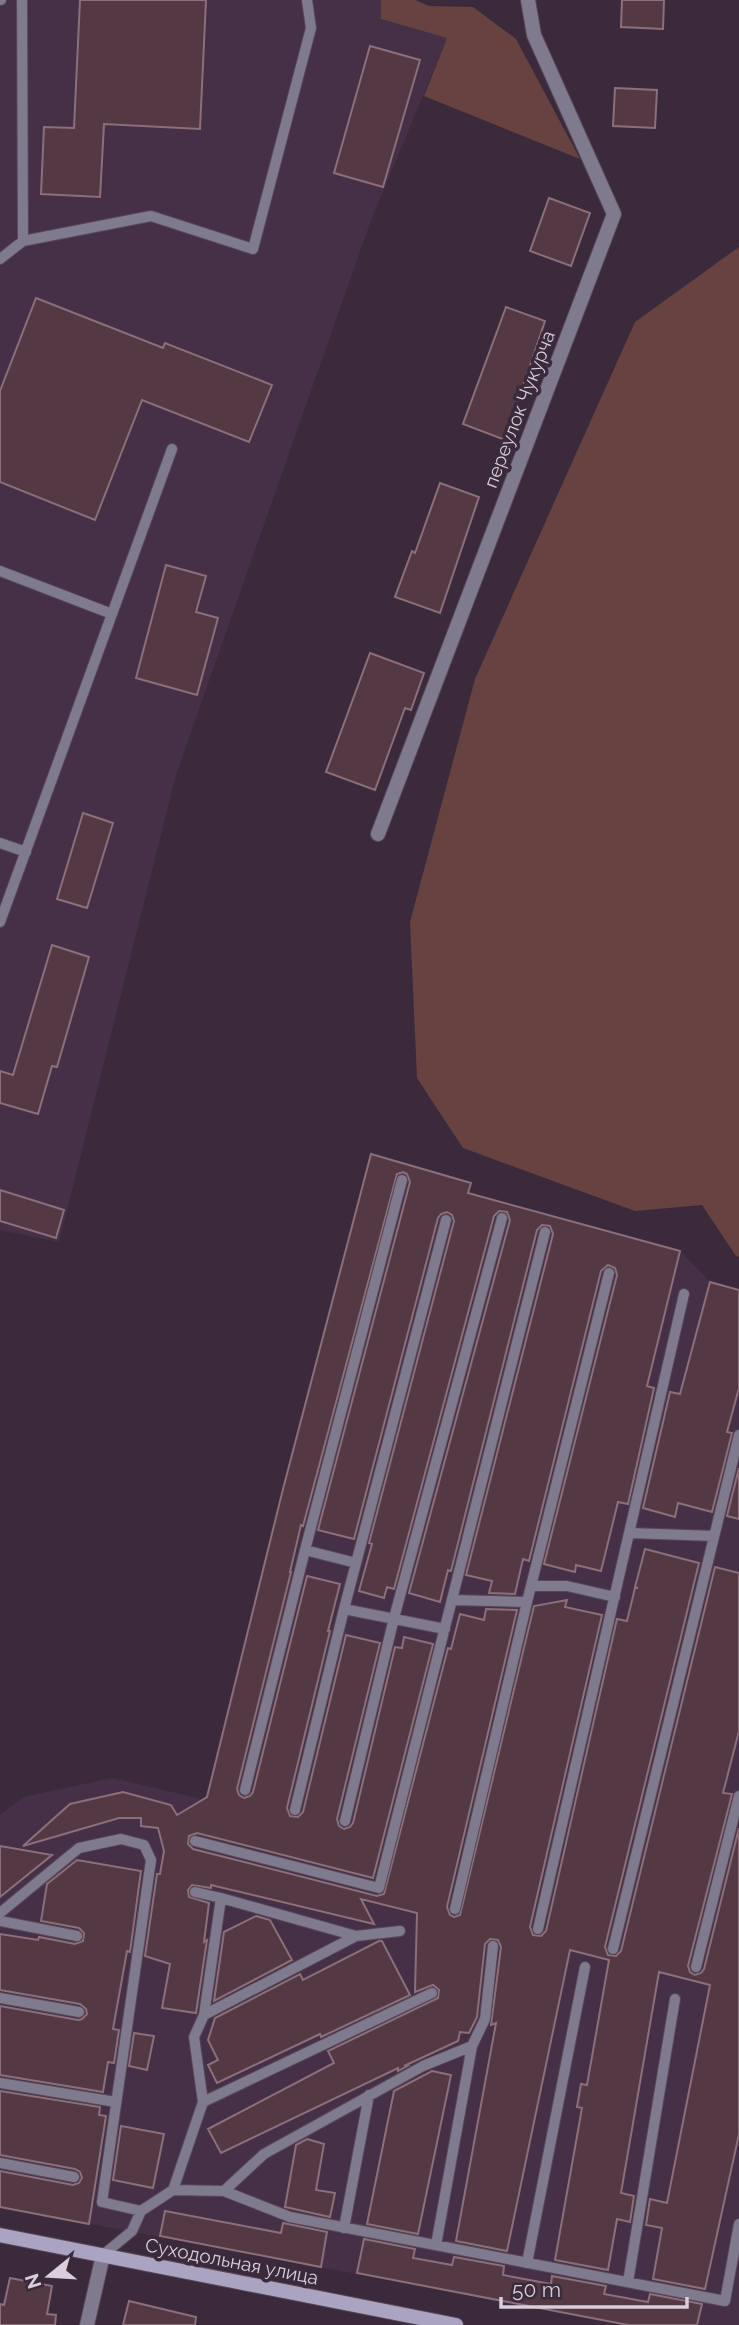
<svg xmlns="http://www.w3.org/2000/svg" width="739" height="2325" viewBox="0 0 739 2325" font-family="Raleway,sans-serif">
<rect width="100%" height="100%" fill="#3b2a3c"/>
<!-- built -->
<path fill="#463047" d="M0 0H381V19L447 38 370 223 176 775 59 1242 0 1230Z
M371 1154 471 1183 468 1193 680 1251 710 1282 739 1290V2325H628L0 2207V1815L23 1797 112 1778 206 1800 283 1489Z"/>
<!-- green -->
<path fill="#674241" d="M381 0H415L429 6 473 7 516 39 580 159 424 96 447 38 381 19Z
M739 247V1257L736 1256 702 1205 635 1211 463 1148 417 1078 410 922 475 679 635 322Z"/>
<!-- building -->
<path fill="#523943" stroke="#8c6f7a" stroke-width="2" d="M80 0H206L200 129 104 124 100 197 41 194 44 127 74 128Z
M622 0H664L663 29 621 27Z
M370 46 420 60 383 187 334 173Z
M615 88 657 90 655 128 613 126Z
M549 198 590 213 571 266 530 251Z
M36 298 163 348 165 343 272 385 249 442 142 400 95 520 0 482V391Z
M506 307 545 321 505 440 463 424Z
M440 483 479 497 440 613 395 597 412 551 415 553Z
M166 565 206 576 196 612 218 618 197 695 136 678Z
M370 653 424 673 411 710 405 708 375 790 326 772Z
M83 813 113 823 87 908 57 899Z
M52 945 89 957 57 1067 52 1066 38 1114 0 1103V1071L13 1075Z
M371 1154 471 1183 468 1193 680 1251 647 1386 654 1388 628 1504 618 1502 601 1571 576 1565 575 1572 544 1564 617 1275 615 1268 608 1265 601 1271 529 1561 523 1559 515 1594 489 1593 492 1581 466 1575 553 1234 550 1226 542 1225 537 1230 451 1571 448 1570 440 1602 409 1593 510 1220 507 1212 499 1211 494 1216 394 1589 387 1587 384 1598 359 1591 372 1544 369 1543 454 1221 452 1215 447 1212 441 1214 438 1218 354 1539 318 1530 410 1182 407 1174 403 1172 397 1174 303 1526 301 1525 290 1572H291L237 1789 239 1795 244 1798 250 1796 253 1792 307 1576 340 1584 328 1631H330L287 1808 290 1816 298 1817 303 1812 346 1635 380 1643 337 1819 339 1826 344 1829 350 1827 353 1823 395 1647 402 1648 404 1637 433 1644 373 1878 197 1833 189 1836 188 1844 193 1849 377 1896 384 1894 448 1648 451 1649 460 1614 484 1620 486 1609 517 1610 447 1907 450 1915 454 1917 460 1915 534 1606 567 1600 565 1607 602 1615 530 1927 533 1935 541 1936 546 1931 617 1619 627 1621 635 1588H638L635 1587 645 1549 699 1563 605 1947 608 1955 616 1956 621 1951 715 1567 739 1573V1731L723 1793 732 1794 688 1966 690 1972 695 1975 701 1973 704 1969 739 1828V2134L705 2289 653 2279 662 2228 646 2225 650 2199 667 2203 710 1985 659 1972 621 2193 634 2196 630 2222 617 2219 608 2270 555 2260 582 2108 577 2107 581 2084 587 2085 609 1960 570 1950 507 2251 456 2241 496 2023 491 2025 501 1947 498 1940 490 1939 485 1944 477 2017 469 2033 460 2032 458 2041 404 2066H407L398 2071V2068L221 2153 208 2129 334 2063 328 2051 438 1998 439 1990 433 1985 415 1992 417 1913 361 1899 374 1924 211 1885V1888L192 1885 188 1890 189 1897 209 1903 204 1942 207 1940 196 2013 162 2008 170 1964 145 1956 157 1874H160L164 1851 158 1828 141 1826V1818H119L23 1846 70 1804 123 1792 171 1805 177 1815 207 1797 283 1489Z
M0 1190 64 1210 56 1238 0 1221Z
M710 1282 739 1290V1388L727 1432 732 1433 712 1512 678 1503 675 1517 643 1508 670 1392 680 1394Z
M739 1468V1519L727 1516Z
M0 1846 52 1855 0 1897Z
M77 1860 141 1871 130 1952 127 1951 113 2029 119 2030 114 2063 108 2062 103 2092 0 2075V2006L78 2020 82 2019 87 2014 86 2009 80 2004 0 1990V1934L38 1940 39 1937 75 1944 83 1941 84 1933 79 1928 41 1921 47 1884Z
M256 1916 270 1920 292 1960 214 2001 224 1932Z
M379 1941H382L410 1995 321 2037 320 2034 217 2083 208 2065 218 2060 208 2040 215 2018 300 1974 303 1980Z
M134 2033 154 2036 147 2070 129 2066Z
M432 2071 451 2075 418 2234 367 2224 394 2091Z
M0 2091 100 2107 99 2115 106 2116 89 2224 0 2207V2171L73 2185 79 2183 82 2178 80 2172 75 2169 0 2155Z
M121 2126 164 2134 153 2188 113 2180Z
M307 2139 324 2144 316 2190 335 2193 330 2217 285 2207 296 2145Z
M165 2211 281 2233 283 2223 327 2232 321 2267 160 2236Z
M364 2239 415 2249 413 2258 452 2265 454 2257 504 2266 503 2275 551 2284 552 2276 606 2286 604 2294 648 2302 650 2294 702 2304 697 2325H628L357 2273Z
M10 2278 52 2286 47 2314 56 2315 55 2325H0V2304L4 2305Z
M129 2301 196 2317 195 2325H123Z"/>
<g fill="none" stroke-linecap="round" stroke-linejoin="round">
<!-- lane casing -->
<g stroke="#574858" stroke-width="12">
<path id="lane" d="M0 0H1
M23 241 151 216 253 249 311 28 307 0
M0 259 23 241 22 0
M0 571 112 614
M0 843 26 852
M0 922 172 449
M629 1533 714 1536
M305 1550 356 1563
M531 1586H567L615 1597
M452 1600 527 1602
M344 1609 445 1629
M245 1790 305 1550 402 1180
M295 1810 344 1609 446 1220
M345 1821 394 1618 502 1218
M195 1841 379 1888 545 1232
M221 1898 356 1936 400 1931
M455 1909 527 1602 609 1273
M0 1913 79 1848 121 1839 144 1845 151 1860 102 2202 141 2211
M0 1921 77 1936
M538 1929 684 1294
M613 1949 739 1435
M696 1967 739 1796
M0 1998 79 2012
M204 2015 356 1936
M0 2083 116 2102
M203 2102 432 1993
M0 2163 74 2177
M173 2190 203 2102 194 2037 204 2015 221 1898 195 1892
M224 2191 264 2154 423 2066 472 2046
M344 2228 369 2095
M436 2245 472 2046 485 2019 493 1946
M103 2255 132 2231 141 2211 173 2190 224 2191 290 2217 725 2301 739 2224
M527 2263 585 1967
M628 2282 675 1999"/>
</g>
<!-- street casing -->
<g stroke="#574858" stroke-width="16">
<path id="street" d="M378 834 614 214 534 35 528 0
M87 2325 103 2255"/>
</g>
<!-- secondary casing -->
<g stroke="#574858" stroke-width="16">
<path id="secondary" d="M0 2235 456 2325"/>
</g>
<!-- lane -->
<use href="#lane" stroke="#7f7a8e" stroke-width="10"/>
<!-- street -->
<use href="#street" stroke="#7f7a8e" stroke-width="14"/>
<!-- secondary -->
<use href="#secondary" stroke="#aba3c2" stroke-width="14"/>
</g>
<g text-anchor="middle" stroke-width="7" stroke-linejoin="round" paint-order="stroke">
<!-- street labels -->
<g font-size="19" fill="#d9ceda" stroke="#3b2a3c">
<text transform="translate(519 409) rotate(-69)" y="7">переулок Чукурча</text>
<text transform="translate(232 2261) rotate(11)" y="7">Суходольная улица</text>
</g>
</g>
<!-- north arrow -->
<g transform="translate(49 2276) rotate(252)" stroke="#3b2a3c" stroke-width="5" paint-order="stroke">
<path d="M0-5L12 26L0 18L-12 26Z" fill="#d9ceda"/>
<text y="-10" font-size="19" font-weight="bold" text-anchor="middle" fill="#d9ceda">N</text>
</g>
<!-- scale -->
<path d="M501 2297v10h186v-10" fill="none" stroke="#d9ceda" stroke-width="3.5"/>
<text x="512" y="2297" font-size="21" fill="#d9ceda" stroke="#3b2a3c" stroke-width="5" paint-order="stroke">50 m</text>
</svg>
